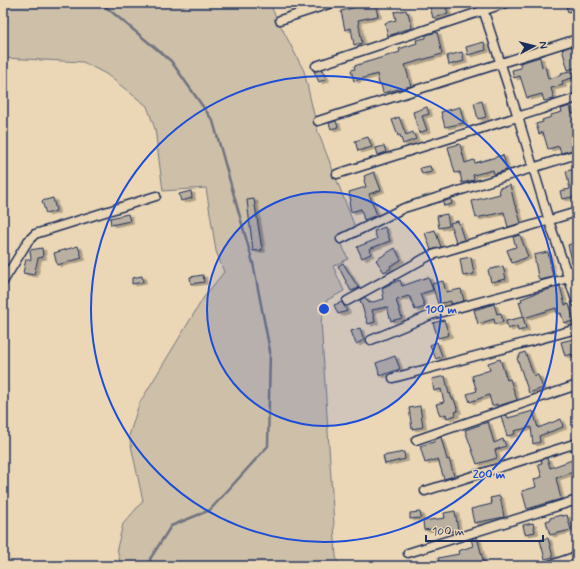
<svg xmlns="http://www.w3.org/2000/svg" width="580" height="569" viewBox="0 0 580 569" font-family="Mynerve,sans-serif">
<defs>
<filter id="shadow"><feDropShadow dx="3.5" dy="2" stdDeviation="0" flood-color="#0004"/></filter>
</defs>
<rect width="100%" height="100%" fill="#ebd7b5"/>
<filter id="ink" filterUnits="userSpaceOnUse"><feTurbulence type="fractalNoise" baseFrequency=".025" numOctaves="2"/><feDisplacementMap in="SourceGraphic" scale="8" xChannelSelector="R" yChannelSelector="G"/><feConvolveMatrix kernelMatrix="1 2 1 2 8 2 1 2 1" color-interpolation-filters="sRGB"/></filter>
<g filter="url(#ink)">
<!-- green -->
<path fill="#cdbfa8" stroke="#747783" d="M3 3H269L304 71 318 132 355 227 338 235 348 259 333 266 344 291 327 300 321 321 336 556 338 566H121L117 548 123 524 143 501 129 436 139 404 204 297 224 272 216 251 206 188 163 191 155 129 147 106 106 74 83 62 3 58Z"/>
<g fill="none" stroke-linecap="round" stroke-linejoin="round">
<!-- stream -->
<path stroke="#6f7381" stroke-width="2.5" d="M101 3 171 61 213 121 253 263 270 351 268 446 210 510 171 526 150 559 152 566"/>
</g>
<!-- building -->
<path fill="#bab0a1" stroke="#1b2f5e" filter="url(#shadow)" d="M371 3H375L378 16 358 20 362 43 354 45 351 28 345 30 341 11Z
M429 3H445L448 14 433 18Z
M565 3H575L577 9 568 12Z
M406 10 407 13H408L412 28 397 32V33L388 36 385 23 396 20 394 12Z
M437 32 442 54 405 65 411 86 383 93 381 84H379L377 74 354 81 351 70 355 69 354 66 400 52 399 49 417 43 416 40 426 38V35Z
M484 42 486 50 468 55 466 47Z
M576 45 577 67 568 70 562 49Z
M462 52 464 61 449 65 447 56Z
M540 57 542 67 545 66 548 79 562 75 561 73 570 71 571 73 574 72 575 77 562 81 563 85 551 88 554 99 544 101 542 94 527 98 520 76 514 78 512 70 521 68 520 63Z
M322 70 326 79 319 82 314 71Z
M482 101 486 117 478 119 474 103Z
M570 106 572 114 577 112V149L561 153 559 146 548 149 543 132 539 134 536 124 543 122 542 120 551 117V115L562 112 561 109Z
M427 107 429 114 422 116 427 130 419 133 413 112Z
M460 107 464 123 445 127 441 112Z
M399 117 406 135 413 132 416 139 403 144 400 135 398 136 392 120Z
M336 121 338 127 331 129 329 123Z
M368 137 372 147 358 151 355 141Z
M460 144 465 163 474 160 475 163 503 155 507 170 494 174 493 170 473 175 474 180 462 183 460 172 455 173 448 147Z
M384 146 386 152 378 155 376 148Z
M430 166 432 172 422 174 420 168Z
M576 169 577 196 562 199 560 191 570 189 566 171Z
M374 172 381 190 369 194 377 215 364 220 361 209 351 212 349 202 351 201 349 192 366 187 364 180 365 179 364 176Z
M510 185 515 206H516L521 223 508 227 504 212 476 218 472 201 500 194 499 188Z
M191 191 192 198 181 201 179 194Z
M53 198 56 211 46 214 42 201Z
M254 199 262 250 253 251 247 200Z
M451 199 452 204 444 206 443 202Z
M128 214 130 221 111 225 110 218Z
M447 214 449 226 439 228 437 216Z
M458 221 464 240 456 242 450 223Z
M385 227 390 241 369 249 371 254 362 258 357 247 377 239 374 231Z
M435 230 441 247 431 250 425 233Z
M520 235 528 257 512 263 507 250 516 247 513 237Z
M577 242V264H573L568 245Z
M78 246 82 258 57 265 54 253Z
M42 248 43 257 38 258 34 275 23 273 26 259 31 260 30 250Z
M395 248 401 260 390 266 391 268 384 272 376 260Z
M548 252 553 277 540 280 538 277 534 255Z
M471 257 474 274 463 276 460 259Z
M343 263 356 284 359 288 351 291 338 266Z
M503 266 506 279 491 282 488 270Z
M203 275 204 282 191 284 190 277Z
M142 276 143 282 132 284V278Z
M428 277 433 290 420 294 425 307 415 310 410 297H409L408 296 396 300 402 318 391 321 387 307 372 310 375 322 368 324 360 300 365 297 369 303 384 299 382 288 390 284 400 280 402 286Z
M443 281 446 292 461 289 464 301 451 304V301L438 304 432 284Z
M560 286 565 305 569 304 574 321 564 323 561 313 557 314 556 308 524 318 519 302 522 301 521 299 534 294Z
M342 302 347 311 338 314 334 305Z
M494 304 497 314 501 313 503 322 495 324 494 319 478 324 474 310Z
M523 317 526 329 518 331 517 326 508 329 506 321Z
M444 320 449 335 438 338 433 323Z
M360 328 364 340 356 344 351 331Z
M573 339 574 341H577V365H575L572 354 565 356 561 342Z
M437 342 442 356 436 359 430 345Z
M525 352 534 376 538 375 543 388 529 393 517 358 520 356V354Z
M395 356 400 369 380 376 376 363Z
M500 359 507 380 510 379 517 400 498 406 497 404 492 406 489 395 470 402 467 394 477 391 472 376 490 370 488 363Z
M445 376 449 394 450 393 452 399H454L458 411 455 412 456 415 447 418 446 414 440 416 436 404 444 402 441 389 434 391 432 379Z
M420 406 423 427 412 429 409 408Z
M533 411 538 428 561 419 563 427 539 436 540 442 533 444 531 427 514 431 515 434 507 436 501 417 507 415 508 418Z
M488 422 494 443 503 439 506 446 495 450 497 458 477 464 465 430Z
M441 437 447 460 449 459 454 476 444 479 438 459 425 463 420 446 434 442V440Z
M404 452 405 459 385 464 383 456Z
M547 458 550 468 572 460 576 471 556 478 561 499 527 509 522 491 536 487 534 479 542 477 538 464 542 463 541 460Z
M500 496 504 517 474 523 471 509 492 504 490 498Z
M455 511 458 530 448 532 447 527 424 530 423 521 445 518 444 513Z
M420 512 421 518 410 519V513Z
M561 515 562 516 567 515 571 530 550 535 546 521 550 520V518Z
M533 523 535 532 525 534 523 525Z
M477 537 484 564 477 566H440L438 558 459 554 458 551 473 546 471 539Z
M548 538 553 557 545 559 540 540Z"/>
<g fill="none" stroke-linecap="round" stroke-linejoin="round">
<!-- minor casing -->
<g stroke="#1b2f5e" stroke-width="11">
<path id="minor" d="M481 3 518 117 549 221 577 303
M280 20 332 3
M316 66 506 3
M318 121 577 39
M337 174 577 98
M341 239 404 208 577 154
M567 272 577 269
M3 282 28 241 35 234 156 196
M347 301 429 256 577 212
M371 340 431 315 569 278
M393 378 577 329
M416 440 577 385
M425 491 577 443
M408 553 577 500
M548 566 577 556"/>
</g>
<!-- minor -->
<use href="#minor" stroke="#ebd7b5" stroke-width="8"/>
</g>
</g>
<!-- distance rings -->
<circle cx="324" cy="309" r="117" fill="#1d4ed8" fill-opacity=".12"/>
<g fill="none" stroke="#1d4ed8" stroke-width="2">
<circle cx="324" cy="309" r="117"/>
<circle cx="324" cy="309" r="233"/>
</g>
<circle cx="324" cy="309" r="6" fill="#1d4ed8" stroke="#ebd7b5" stroke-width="2"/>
<g font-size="12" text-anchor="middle" font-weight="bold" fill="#1d4ed8" stroke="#ebd7b5" stroke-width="3" stroke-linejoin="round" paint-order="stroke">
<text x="441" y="313">100 m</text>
<text x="489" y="478">200 m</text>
</g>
<!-- margin -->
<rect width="580" height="569" fill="none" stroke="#ebd7b5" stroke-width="16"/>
<rect x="8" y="8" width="564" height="553" fill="none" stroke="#1b2f5e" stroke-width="1.5" filter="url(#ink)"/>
<!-- north arrow -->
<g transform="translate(534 46) rotate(83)" stroke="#ebd7b5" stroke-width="3" paint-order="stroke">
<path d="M0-3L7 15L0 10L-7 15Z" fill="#1b2f5e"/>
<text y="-6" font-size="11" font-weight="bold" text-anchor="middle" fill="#1b2f5e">N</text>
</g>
<!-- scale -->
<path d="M426 535v6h117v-6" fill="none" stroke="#1b2f5e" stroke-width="2"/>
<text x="432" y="535" font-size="12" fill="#1b2f5e" stroke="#ebd7b5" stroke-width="3" paint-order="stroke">100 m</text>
</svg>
